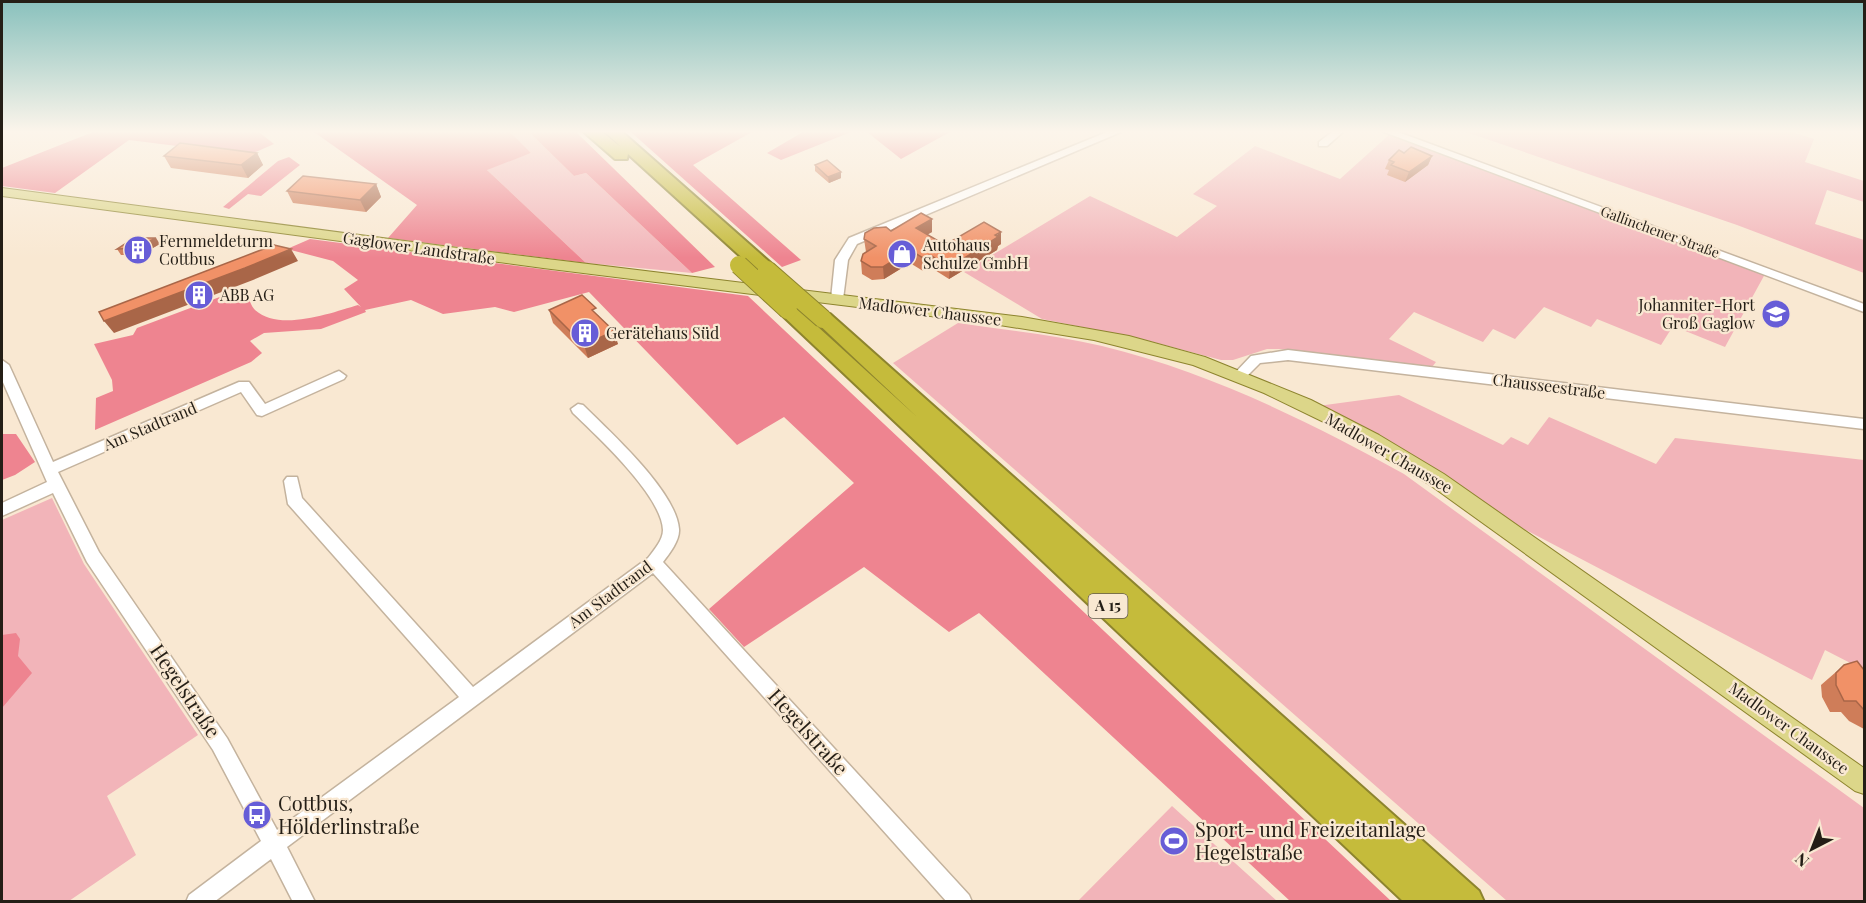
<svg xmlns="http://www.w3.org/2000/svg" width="1866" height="903" viewBox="0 0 1866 903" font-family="'Playfair Display',serif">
<rect width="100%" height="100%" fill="#f9e8d2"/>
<!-- green -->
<path fill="#f2b4b9" d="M529 132 574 176 586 173 692 273 586 263 486 169 531 153 510 133Z
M1466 132H1792L1814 139 1805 162 1864 181V202L1827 190 1815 224 1864 240V273L1737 225Z
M1390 134 1765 274 1725 347 1673 326 1661 345 1597 319 1591 327 1544 307 1515 339 1493 329 1483 342 1414 312 1389 339 1436 362 1432 367 1280 349H1267L1233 360H1221L1142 339 1042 319 964 272 1090 196 1177 237 1217 206 1193 194 1255 146 1340 179Z
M958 323C1006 330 1055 335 1102 346 1209 372 1308 421 1404 474L1864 808V901H1507L893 363Z
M1399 395 1503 445 1511 437 1528 445 1549 417 1656 464 1675 438 1864 460V670L1825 650 1812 680 1522 528 1417 461 1318 406Z
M52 498 84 564 198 735 107 796 136 855 69 901H2V520Z
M1172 806 1277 901H1078Z"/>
<!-- forest -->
<path fill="#ee8490" d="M93 132H259L274 144 249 155 129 140 55 193 2 186V168Z
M314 132H513L511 133 531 153 487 170 586 263 388 238 417 205Z
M529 132H576L715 267 692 273 586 173 574 176Z
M631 132H752L693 165 801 260 782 267Z
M803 132H851L781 160 767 153Z
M867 132H950L901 159Z
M289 157 300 165 261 196 248 194 229 209 223 207 278 161Z
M310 239 748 296 1391 901H1290L979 613 949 632 864 567 744 647 709 609 854 483 784 417 737 445 589 292 514 312 495 307 443 314 411 300 365 310 366 312 321 329 264 333 250 341 262 353 251 362 95 430 96 398 113 391 112 380 94 344 133 335 137 328 225 295 246 294C249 298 251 306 255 310 279 332 331 313 358 305L361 307 344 289 358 280 333 261 287 249Z
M2 434H16L35 462 15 475 2 480Z
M16 633 20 639 18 656 32 673 2 708V635Z"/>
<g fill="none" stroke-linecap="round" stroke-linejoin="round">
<!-- minor casing -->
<g stroke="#c4b39e" stroke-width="3">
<path id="minor" d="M1107 132H1121L857 244 848 260 843 299 837 303 831 299 835 260 849 238Z
M1332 132H1343L1327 146H1319V142Z
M1384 132H1398L1864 304V312Z
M1288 350 1864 419V429L1288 360 1260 363 1245 378 1240 380 1233 375 1251 356Z
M2 360 9 365 53 462 239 382H249L265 404 334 373 339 371 346 376 344 379 262 416 257 415 241 392 58 472 99 552 227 738 277 830 459 697 288 504 284 481 287 477H297L302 498 473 687 648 558C654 550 663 540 663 530 662 496 597 436 573 413L571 409 578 404 583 405C610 432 676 491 679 529 680 540 670 553 663 562L969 895 972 902H947L653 573 287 847 315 902H293L271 859 214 902H186L189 895 261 841 213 750 87 562 53 493 2 516V503L47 482 2 380Z"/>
</g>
<!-- major casing -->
<g stroke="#8d842e" stroke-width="2">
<path id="major" d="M2 188 466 249 1022 317 1129 336 1205 357 1311 400 1379 435 1444 474 1864 768V794L1855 791 1430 485 1332 426 1264 393 1193 365 1094 340 987 323 543 268 2 196Z"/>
</g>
<!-- highway casing -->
<g stroke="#8d842e" stroke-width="4">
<path id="highway" d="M584 132H602L621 147 605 132H622L774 266 776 270 774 274H760L628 154 627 159H615Z
M788 304 795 306 917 417 813 319 816 314H830L1479 891 1484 902H1404L781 314 778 310 781 306Z"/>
</g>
<!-- minor -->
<use href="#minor" fill="#fff" fill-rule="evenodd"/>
<!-- major -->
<use href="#major" fill="#dcd689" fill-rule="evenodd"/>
<!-- highway -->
<use href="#highway" fill="#c5bb3b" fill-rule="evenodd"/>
<!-- highway-bridge casing -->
<g stroke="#8d842e" stroke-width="20" stroke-linecap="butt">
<path id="highway-bridge" d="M739 265 788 310
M767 270 823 319"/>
</g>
<!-- highway-bridge -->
<use href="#highway-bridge" stroke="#c5bb3b" stroke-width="18"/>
</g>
<!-- wall -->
<path fill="#cf7d59" d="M257 153 263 165 248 178 171 168 164 156Z
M1404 153 1432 156 1428 165 1405 182 1387 175 1389 170 1385 169 1389 160Z
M815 165 841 178 829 183 815 171Z
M376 184 381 197 366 212 293 203 287 191Z
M891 231 932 232 927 234 945 245 1001 244 998 246 997 250 949 279 930 267 923 271 910 263 884 279 872 280 862 274 861 261 866 252 864 239Z
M160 244 140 255H121L117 249Z
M549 310 598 315 618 344 588 358 553 323Z
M1844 665 1864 670V729L1849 721 1841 712H1830L1822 697 1821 685Z"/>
<!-- shaded-wall -->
<path fill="#a96648" d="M257 153 263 165 248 178 241 165Z
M1432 156 1428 165 1405 182 1409 172Z
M841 172V178L829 183 828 177Z
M376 184 381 197 366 212 360 200Z
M932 219V232L917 241 916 228Z
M1001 232V244L998 246 997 250 949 279 950 267Z
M156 238 160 244 140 255 135 248Z
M291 249 298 261 253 280 114 333 104 321Z
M910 250V263L884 279 883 267Z
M930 255V267L923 271V258Z
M614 331 618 344 588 358 584 345Z"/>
<!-- building -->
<path fill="#f19167" stroke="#a96648" stroke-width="1.5" d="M180 143 257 153 241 165 164 156Z
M1411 147 1432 156 1409 172 1391 165 1394 162 1389 160 1399 150 1404 153Z
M827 160 841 172 828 177 815 165Z
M303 176 376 184 360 200 287 191Z
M921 213 932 219 916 228 945 245 984 222 1001 232 995 235 998 237 950 267 930 255 923 258 910 250 883 267H871L861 261 863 254 876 246 864 239 865 233 874 228 886 227 891 231Z
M134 238H156L135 248 117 249Z
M274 245 291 249 245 268 104 321 99 312Z
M582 295 596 308 592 310 614 331 584 345 549 310Z
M1857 661 1864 670V710L1856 701H1844L1836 685V673L1844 665Z"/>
<!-- sky -->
<linearGradient id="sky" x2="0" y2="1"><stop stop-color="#89c1bd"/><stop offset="0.51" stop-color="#fcf5eb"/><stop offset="1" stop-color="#fcf5eb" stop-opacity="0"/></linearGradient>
<rect width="1866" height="258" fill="url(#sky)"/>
<!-- icons -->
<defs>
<g id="building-disc" transform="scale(1.5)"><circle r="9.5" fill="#675dd7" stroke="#f9e8d2"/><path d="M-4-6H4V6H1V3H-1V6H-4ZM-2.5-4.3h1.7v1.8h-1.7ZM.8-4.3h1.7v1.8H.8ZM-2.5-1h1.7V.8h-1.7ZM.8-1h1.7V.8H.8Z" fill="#fff"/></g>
<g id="shop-disc" transform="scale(1.5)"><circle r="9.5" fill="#675dd7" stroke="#f9e8d2"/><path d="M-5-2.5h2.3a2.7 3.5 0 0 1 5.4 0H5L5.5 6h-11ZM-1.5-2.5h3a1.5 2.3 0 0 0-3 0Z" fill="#fff"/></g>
<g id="school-disc" transform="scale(1.5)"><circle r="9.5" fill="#675dd7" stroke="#f9e8d2"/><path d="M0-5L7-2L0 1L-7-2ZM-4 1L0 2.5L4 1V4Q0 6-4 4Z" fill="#fff"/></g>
<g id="bus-disc" transform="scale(1.5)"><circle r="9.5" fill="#675dd7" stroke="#f9e8d2"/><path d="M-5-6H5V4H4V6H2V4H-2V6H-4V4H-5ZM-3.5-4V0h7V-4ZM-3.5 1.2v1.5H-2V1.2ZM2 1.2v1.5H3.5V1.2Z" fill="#fff"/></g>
<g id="stadium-disc" transform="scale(1.5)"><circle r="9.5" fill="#675dd7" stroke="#f9e8d2"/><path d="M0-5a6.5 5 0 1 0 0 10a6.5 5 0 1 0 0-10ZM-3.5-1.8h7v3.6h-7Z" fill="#fff"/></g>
</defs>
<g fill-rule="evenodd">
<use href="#building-disc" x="138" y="250"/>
<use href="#shop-disc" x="902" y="254"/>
<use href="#building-disc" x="199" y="295"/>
<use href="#school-disc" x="1776" y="314"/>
<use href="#building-disc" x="585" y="333"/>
<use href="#bus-disc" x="257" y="815"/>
<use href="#stadium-disc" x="1174" y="841"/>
</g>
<g text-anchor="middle" stroke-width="4.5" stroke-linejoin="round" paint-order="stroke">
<!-- far-street labels -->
<g font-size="14" fill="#241e16" stroke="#f9e8d2">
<text transform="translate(1660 232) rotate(20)" y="5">Gallinchener Straße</text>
</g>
<!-- shield labels -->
<rect fill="#f9e8d2" stroke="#645b4e" stroke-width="1.5" x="1088.5" y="594" width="39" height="24" rx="4.5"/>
<g font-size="15" font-weight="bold" fill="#241e16">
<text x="1108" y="611">A 15</text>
</g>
<!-- poi labels -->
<g font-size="16" fill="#241e16" stroke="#f9e8d2" text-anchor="start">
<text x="159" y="247">Fernmeldeturm<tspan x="159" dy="18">Cottbus</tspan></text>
<text x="923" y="251">Autohaus<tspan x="923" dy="18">Schulze GmbH</tspan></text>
<text x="220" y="301">ABB AG</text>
<text x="1755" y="311" text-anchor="end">Johanniter-Hort<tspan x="1755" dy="18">Groß Gaglow</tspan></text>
<text x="606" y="339">Gerätehaus Süd</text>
</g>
<!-- street labels -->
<g font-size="16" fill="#241e16" stroke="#f9e8d2">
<text transform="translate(419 248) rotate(8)" y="6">Gaglower Landstraße</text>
<text transform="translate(930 311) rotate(7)" y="6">Madlower Chaussee</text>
<text transform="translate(1549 386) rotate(7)" y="6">Chausseestraße</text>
<text transform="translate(150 426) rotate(-23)" y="6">Am Stadtrand</text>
<text transform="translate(1389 453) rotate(30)" y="6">Madlower Chaussee</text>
<text transform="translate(610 594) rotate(-37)" y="6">Am Stadtrand</text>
<text transform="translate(1789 728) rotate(36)" y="6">Madlower Chaussee</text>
</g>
<!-- near-street labels -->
<g font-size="20" fill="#241e16" stroke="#f9e8d2">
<text transform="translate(185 691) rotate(56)" y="7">Hegelstraße</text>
<text transform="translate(808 732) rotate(48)" y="7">Hegelstraße</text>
</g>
<!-- near-poi labels -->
<g font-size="20" fill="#241e16" stroke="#f9e8d2" text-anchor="start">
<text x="278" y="811">Cottbus,<tspan x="278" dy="23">Hölderlinstraße</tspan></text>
<text x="1195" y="837">Sport- und Freizeitanlage<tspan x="1195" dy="23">Hegelstraße</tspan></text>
</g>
</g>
<!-- border -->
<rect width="1866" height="903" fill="none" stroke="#241e16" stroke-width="6"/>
<!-- north arrow -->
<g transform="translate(1812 849) rotate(222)" stroke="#f9e8d2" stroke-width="4.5" paint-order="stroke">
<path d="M0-4.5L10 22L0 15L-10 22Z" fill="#241e16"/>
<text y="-9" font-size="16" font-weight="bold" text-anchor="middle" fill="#241e16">N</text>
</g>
</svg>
